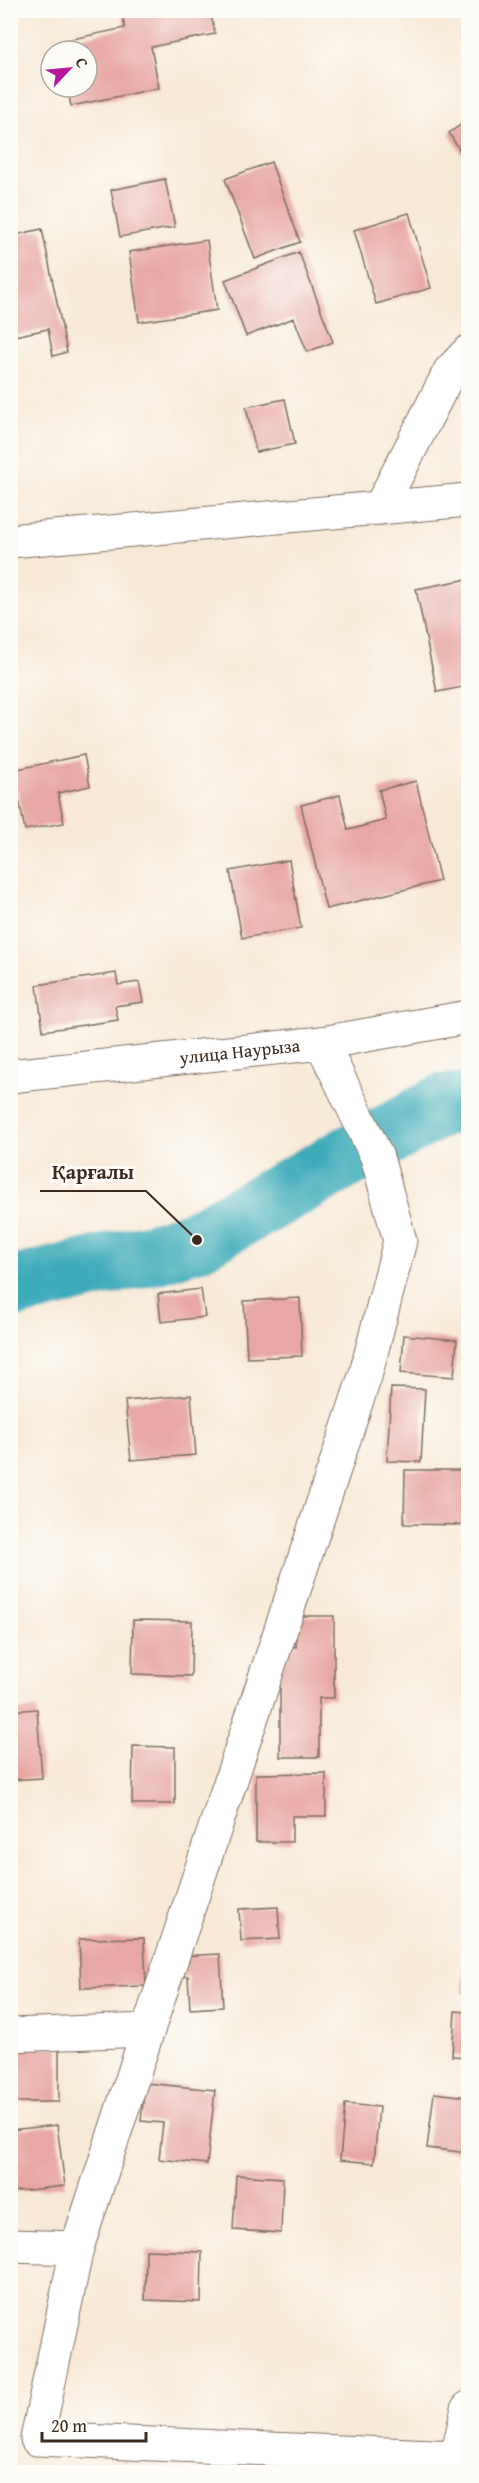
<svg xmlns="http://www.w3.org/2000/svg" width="479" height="2483" viewBox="0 0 479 2483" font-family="'Gentium Book Plus',serif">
<rect width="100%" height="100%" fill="#fdfcf7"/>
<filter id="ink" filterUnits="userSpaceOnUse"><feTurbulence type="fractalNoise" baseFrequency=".0167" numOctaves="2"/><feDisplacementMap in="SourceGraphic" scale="12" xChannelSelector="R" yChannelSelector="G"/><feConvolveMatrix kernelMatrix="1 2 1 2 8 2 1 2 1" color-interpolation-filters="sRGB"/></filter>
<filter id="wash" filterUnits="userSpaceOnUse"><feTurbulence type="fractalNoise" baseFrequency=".008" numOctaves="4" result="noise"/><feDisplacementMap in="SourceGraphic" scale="24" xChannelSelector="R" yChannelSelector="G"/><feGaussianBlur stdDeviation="1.35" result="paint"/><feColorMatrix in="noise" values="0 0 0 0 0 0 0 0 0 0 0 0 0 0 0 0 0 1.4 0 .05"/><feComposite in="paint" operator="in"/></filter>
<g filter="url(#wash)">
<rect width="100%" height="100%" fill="#f8e9d7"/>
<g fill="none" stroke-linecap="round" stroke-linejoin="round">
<!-- river -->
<path stroke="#3cabba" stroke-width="62" d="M10 1288 160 1252 197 1240 445 1104H468"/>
</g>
<g id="blocks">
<!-- building -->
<path fill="#e7a8a4" d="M121 10H210L215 34 151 47 159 88 71 106 67 87H87V51H60L58 42 125 28Z
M468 120V164L449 133Z
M271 162 300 242 255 259 225 179Z
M165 179 175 227 120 237 111 190Z
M409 213 431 288 376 304 354 230Z
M42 229 67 352 53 356 48 329 10 337V236Z
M207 240 217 310 139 322 129 252Z
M299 252 333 342 307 352 294 318 246 336 225 280Z
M285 399 295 444 256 452 246 407Z
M468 579V686L437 692 416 589Z
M84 755 90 786 58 793 64 823 25 830 13 770Z
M416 781 440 881 326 909 301 805 340 795 348 830 386 820 379 790Z
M289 860 301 928 242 938 230 871Z
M116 973 118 985 139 982 143 1002 115 1006 118 1020 43 1031 37 985Z
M201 1289 205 1317 161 1322 158 1294Z
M300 1298 302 1356 247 1358 244 1301Z
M404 1335 457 1340 454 1377 401 1373Z
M391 1388 425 1389 421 1462 387 1461Z
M191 1395 196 1455 131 1460 125 1401Z
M405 1470H468V1525L404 1524Z
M296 1616H334V1698H319V1757H280V1647H296Z
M133 1620 192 1621 191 1676 132 1674Z
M37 1709 42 1778 10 1780V1711Z
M133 1746 175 1747V1804H132Z
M326 1773V1816H292V1842H256V1774Z
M278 1907 280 1939 241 1941 239 1909Z
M144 1938 146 1986 81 1988 79 1939Z
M466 1939H468V1993H462Z
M220 1954 223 2007 190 2009 188 1976 180 1977 179 1956Z
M455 2011 468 2012V2057L452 2056Z
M10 2047H59V2102H10Z
M145 2083 215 2090 207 2164 159 2159 163 2123 141 2121Z
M434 2093 468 2097V2153L427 2148Z
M345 2104 379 2107 374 2163 340 2160Z
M57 2125 65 2186 10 2192V2130Z
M236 2175 283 2178 281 2233 233 2230Z
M146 2250 202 2252 201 2302 145 2300Z"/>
</g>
</g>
<g filter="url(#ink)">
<use href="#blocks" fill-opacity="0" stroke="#7d6d5f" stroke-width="1.5"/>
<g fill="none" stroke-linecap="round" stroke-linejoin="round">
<!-- minor casing -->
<g stroke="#7d6d5f" stroke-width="35">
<g id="minor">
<path d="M380 508 450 371 468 352"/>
<path d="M10 541 468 500"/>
<path id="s1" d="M10 1076 322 1043 468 1017"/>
<path d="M10 2035 148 2030 366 1373 400 1241 377 1157 322 1043"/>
<path d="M10 2246 77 2248 37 2439 457 2457 468 2472"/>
<path d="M77 2248 148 2030"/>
<path d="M456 2472 457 2457 468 2408"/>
</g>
</g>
<!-- minor -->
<use href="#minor" stroke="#fff" stroke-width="33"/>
</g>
</g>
<g text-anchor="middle" stroke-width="6" stroke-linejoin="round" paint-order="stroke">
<!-- street labels -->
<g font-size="18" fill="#3b2a1e" stroke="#fdfcf7">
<text dy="6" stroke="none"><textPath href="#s1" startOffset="231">улица Наурыза</textPath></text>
</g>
</g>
<!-- callouts -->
<path fill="none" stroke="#3b2a1e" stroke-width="2" d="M197 1240L146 1191H40"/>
<circle fill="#3b2a1e" stroke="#fdfcf7" stroke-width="2" cx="197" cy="1240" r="6"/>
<g font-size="20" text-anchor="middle" font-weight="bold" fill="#3b2a1e" stroke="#fdfcf7" stroke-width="6" stroke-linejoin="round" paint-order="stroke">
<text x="93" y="1179">Қарғалы</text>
</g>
<!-- margin -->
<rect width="479" height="2483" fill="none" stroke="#fdfcf7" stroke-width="36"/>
<!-- north arrow -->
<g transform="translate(69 69) rotate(64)"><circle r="28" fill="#fdfcf7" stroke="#afa8a0" stroke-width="1.5"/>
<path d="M0-4.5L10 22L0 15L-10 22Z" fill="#b5179e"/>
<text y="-9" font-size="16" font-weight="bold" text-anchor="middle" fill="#3b2a1e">С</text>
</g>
<!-- scale -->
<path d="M42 2432v9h104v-9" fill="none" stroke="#3b2a1e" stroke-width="3"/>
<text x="51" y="2432" font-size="18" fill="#3b2a1e" stroke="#fdfcf7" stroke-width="4.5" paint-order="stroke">20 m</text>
</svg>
